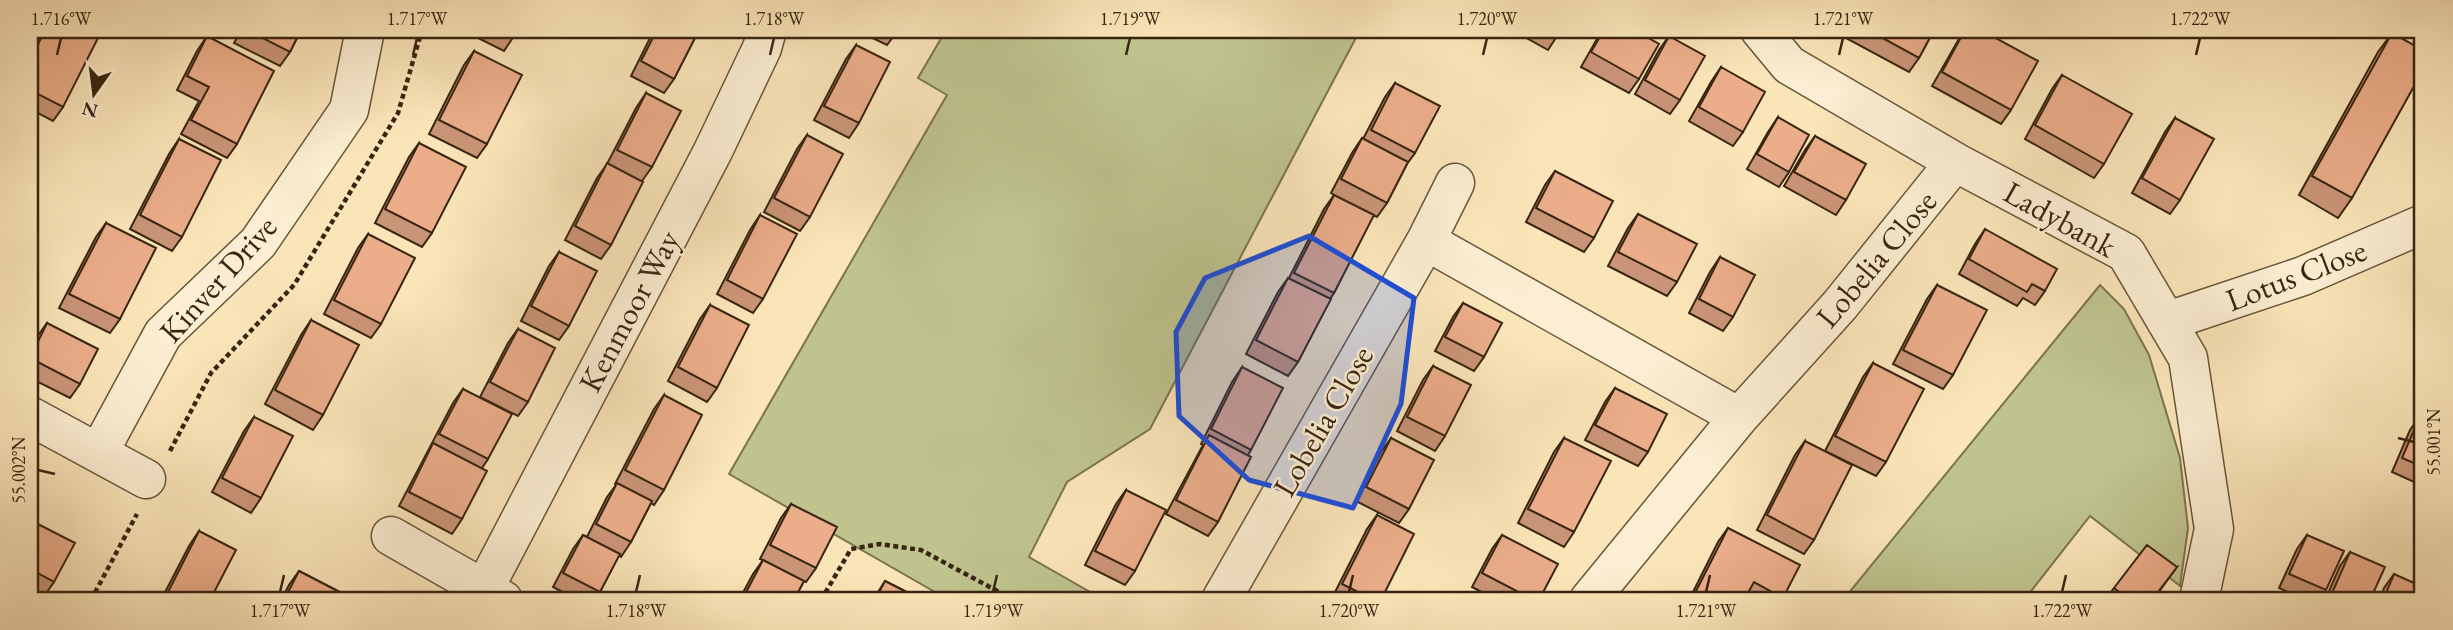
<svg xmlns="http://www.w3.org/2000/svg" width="2453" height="630" viewBox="0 0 2453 630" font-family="'EB Garamond',serif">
<rect width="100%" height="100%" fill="#fae5b9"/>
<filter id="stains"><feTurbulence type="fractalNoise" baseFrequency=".00286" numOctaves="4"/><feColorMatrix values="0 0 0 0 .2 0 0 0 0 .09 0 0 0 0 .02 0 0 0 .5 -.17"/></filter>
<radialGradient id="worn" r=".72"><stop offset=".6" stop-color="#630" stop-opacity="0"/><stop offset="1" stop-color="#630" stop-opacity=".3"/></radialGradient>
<!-- green -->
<path fill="#bfc48f" stroke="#7c7450" stroke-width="2" d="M946 30H1360L1150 429 1067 482 1029 557 1104 600H949L729 474 947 95 918 78Z
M2100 285 2124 309 2149 355 2180 458 2188 528 2180 586 2090 516 2024 600H1843Z"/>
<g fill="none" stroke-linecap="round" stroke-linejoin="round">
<!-- minor casing -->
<g stroke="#68553a" stroke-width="41">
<path id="minor" d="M1760 30 1789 65 1955 162 2126 253 2188 358 2214 529 2199 600
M1426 241 1739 417
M2168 321 2303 276 2423 224
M30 416 146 479
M99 452 163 334 258 243 349 110 365 30
M391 536 503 600
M484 589 713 151 762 48 767 30
M1221 600 1426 241 1455 183
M1589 600 1739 417 1840 305 1955 162"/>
</g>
<!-- path -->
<path stroke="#382510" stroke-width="4.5" stroke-dasharray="5 3.5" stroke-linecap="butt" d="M170 451 211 373 294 285 398 113 422 30
M91 600 137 514
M821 600 851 549 880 544 921 550 1014 600"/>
<!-- minor -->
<use href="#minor" stroke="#fceed2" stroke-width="38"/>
</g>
<!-- wall -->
<path fill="#ca9577" stroke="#382510" stroke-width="2" d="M43 30H81L63 107 53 121 30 109V55Z
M241 30H301L290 52 280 66 234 43Z
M462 30H518L504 51Z
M654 30H699L674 79 664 93 631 76Z
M856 30H898L887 45Z
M1512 30H1561L1548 50Z
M1602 30H1604L1639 79 1629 93 1581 67Z
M1846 30H1934L1919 58 1909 72 1842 36Z
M1964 30H1981L2011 110 2001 124 1932 86Z
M2217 30H2236L2231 38Z
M2392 33 2352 198 2338 218 2299 195 2378 52Z
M207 36 237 144 227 158 181 134 199 101 177 90 197 51Z
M1669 36 1680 100 1670 114 1635 94 1659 50Z
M856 45 859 123 849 138 814 120 846 59Z
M474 51 487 144 477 158 429 134 464 65Z
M1721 67 1743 132 1733 146 1689 121 1711 82Z
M2062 75 2104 164 2094 178 2025 139 2052 89Z
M1395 83 1415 153 1407 164 1387 203 1377 217 1373 215 1334 293 1330 299 1298 362 1288 376 1246 354 1278 292 1288 278H1289L1324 209 1334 195 1331 193 1352 153 1362 138 1363 139 1385 97Z
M646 93 652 167 642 181 611 245 601 259 565 240 597 178 607 164 636 108Z
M1778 117 1789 172 1779 187 1747 169 1768 132Z
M2175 118 2180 200 2170 214 2132 193 2165 132Z
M807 135 810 217 800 231 764 212 797 149Z
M1815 136 1846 200 1836 215 1784 186 1805 150Z
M179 139 182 237 172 251 130 229 169 154Z
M419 143 432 233 422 247 375 223 409 157Z
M1555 171 1594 238 1584 252 1526 222 1545 185Z
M1638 214 1677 282 1667 296 1608 266 1628 228Z
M760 215 763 299 753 313 717 294 750 230Z
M106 223 120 319 110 333 59 308 96 237Z
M1985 229 2045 291 2035 305 2023 298 2017 306 1959 274 1975 244Z
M368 234 381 324 371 338 324 314 358 248Z
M559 252 569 326 559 340 521 321 549 266Z
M1720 257 1733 317 1723 331 1689 313 1710 272Z
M1937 285 1953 375 1943 389 1893 364 1927 299Z
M1463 303 1484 357 1474 371 1435 351 1453 317Z
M710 305 717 388 707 402 668 381 700 319Z
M311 320 323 415 313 430 265 404 301 335Z
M47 323 80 384 70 398 30 378V351L37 337Z
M518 329 528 402 518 416 480 397 508 343Z
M1873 363 1886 462 1876 476 1825 451 1863 377Z
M1433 366 1445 436 1435 451 1397 431 1423 380Z
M1242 367 1251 450 1248 455 1218 522 1208 536 1166 514 1203 445 1201 444 1232 382Z
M1615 388 1648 452 1638 466 1585 440 1605 402Z
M463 389 488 459 482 468 462 519 452 534 399 506 453 403Z
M664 395V490L654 505 651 503 631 542 621 557 619 555 600 592 595 600H578L553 587 573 549 583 535 587 537 607 497 616 485 615 484 654 409Z
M2420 416 2423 417V486L2392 472 2410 430Z
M254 417 261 498 251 513 212 492 244 431Z
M1391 438 1409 509 1399 523 1356 501 1381 452Z
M1564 438 1574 532 1564 547 1518 523 1554 452Z
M1805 441 1814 540 1804 554 1757 530 1795 455Z
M1126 490 1135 571 1125 585 1085 565 1116 504Z
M791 504 816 568 806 582 804 581 794 600H739L753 574 763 560 774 566 760 559 781 518Z
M1377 515 1381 600H1336L1332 598 1367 529Z
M30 520 54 582 44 596 30 589Z
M1728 528 1783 598 1781 600H1751L1746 597 1744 600H1689L1718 542Z
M199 531 210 600H161L189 546Z
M1502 535 1539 600H1497L1472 587 1492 549Z
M2307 535 2326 590 2319 600H2306L2279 588 2297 549Z
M2350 552 2370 600H2325L2340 566Z
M2177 567 2153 600H2105L2114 588Z
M299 571 355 600H281L289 585Z
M2394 574 2423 600H2379L2384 588Z
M885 581 922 600H873Z"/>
<!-- building -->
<path fill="#ebad8a" stroke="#382510" stroke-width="2" d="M45 30H81L98 38 63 107 30 90V61Z
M247 30H301L290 52Z
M500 30H518L514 37Z
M657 30H699L674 79 641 61Z
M1548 30H1561L1558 35Z
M1604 30H1634L1659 44 1639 79 1591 52Z
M1868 30H1934L1919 58Z
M1965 30H1981L2038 61 2011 110 1942 72Z
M2392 33 2423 50V70L2352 198 2312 176Z
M207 36 274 71 237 144 191 120 209 87 187 76Z
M1669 36 1705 56 1680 100 1645 80Z
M856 45 890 62 859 123 824 106Z
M474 51 522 75 487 144 439 120Z
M1721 67 1765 92 1743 132 1699 107Z
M2062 75 2132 114 2104 164 2035 125Z
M1395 83 1440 106 1415 153 1371 130Z
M646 93 681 111 652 167 617 150Z
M1778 117 1809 135 1789 172 1757 154Z
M2175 118 2214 139 2180 200 2142 178Z
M807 135 843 154 810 217 774 198Z
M1815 136 1866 164 1846 200 1794 172Z
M1362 138 1408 162 1387 203 1341 179Z
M179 139 221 160 182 237 140 215Z
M419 143 466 167 432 233 385 209Z
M607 163 643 182 611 245 575 226Z
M1555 171 1613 201 1594 238 1536 208Z
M1334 195 1374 215 1334 293 1294 273Z
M1638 214 1697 244 1677 282 1618 252Z
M760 215 797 234 763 299 727 280Z
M106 223 156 248 120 319 69 294Z
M1985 229 2057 269 2045 291 2032 284 2027 292 1969 259Z
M368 234 415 258 381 324 334 300Z
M559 252 597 271 569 326 531 306Z
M1720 257 1755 275 1733 317 1699 299Z
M1288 278 1331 299 1298 362 1256 340Z
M1937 285 1987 310 1953 375 1903 350Z
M1463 303 1502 323 1484 357 1445 337Z
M710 305 749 325 717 388 678 367Z
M311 320 359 345 323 415 275 390Z
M47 323 98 349 80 384 30 358Z
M518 329 555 348 528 402 490 382Z
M1873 363 1924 389 1886 462 1835 436Z
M1433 366 1471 385 1445 436 1407 417Z
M1242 367 1283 388 1251 450 1211 429Z
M1615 388 1667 414 1648 452 1595 425Z
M463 389 512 414 488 459 439 434Z
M664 395 702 415 664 490 625 470Z
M2420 416 2423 417V467L2402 458Z
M254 417 293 436 261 498 222 478Z
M1209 435 1251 457 1218 522 1176 500Z
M1391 438 1434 460 1409 509 1366 487Z
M1564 438 1611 461 1574 532 1528 509Z
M1805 441 1852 465 1814 540 1767 515Z
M433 443 487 471 462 519 409 492Z
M617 483 652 501 631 542 596 524Z
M1126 490 1166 510 1135 571 1095 551Z
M791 504 837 527 816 568 770 545Z
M1377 515 1414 534 1381 600H1374L1342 584Z
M30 520 75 543 54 582 30 569Z
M1728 528 1800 565 1783 598 1754 582 1744 600H1699L1693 597Z
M199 531 236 550 210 600H164Z
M583 535 620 554 600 592 563 573Z
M1502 535 1558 564 1539 600H1534L1482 573Z
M2307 535 2344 551 2326 590 2289 574Z
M2147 545 2177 567 2152 600H2130L2114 588Z
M2350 552 2385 567 2370 600H2348L2332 593Z
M763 560 804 581 794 600H742Z
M299 571 355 600H284Z
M2394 574 2423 587V600H2383Z
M885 581 922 600H875Z"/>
<!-- marked area -->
<path fill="#1d4ed8" fill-opacity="0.2" stroke="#1d4ed8" stroke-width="5" stroke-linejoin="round" d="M1309 236 1414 298 1401 404 1353 508 1249 480 1179 416 1176 332 1205 278Z"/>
<!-- ticks -->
<path fill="none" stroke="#382510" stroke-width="2.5" d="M57 55 61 38M413 55 417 38M770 55 774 38M1126 55 1130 38M1483 55 1487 38M1839 55 1843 38M2196 55 2200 38M2398 438 2414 442M38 470 55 474M280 592 284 575M636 592 640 575M993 592 997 575M1349 592 1353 575M1706 592 1710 575M2062 592 2066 575"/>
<g text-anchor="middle" stroke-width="5" stroke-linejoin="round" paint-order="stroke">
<!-- street labels -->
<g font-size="32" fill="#382510" stroke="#fceed2">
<text transform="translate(2060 219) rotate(29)" y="11">Ladybank</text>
<text transform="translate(1876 259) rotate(-50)" y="11">Lobelia Close</text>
<text transform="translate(2296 275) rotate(-21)" y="11">Lotus Close</text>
<text transform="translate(218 279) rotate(-48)" y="11">Kinver Drive</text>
<text transform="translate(629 311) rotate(-62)" y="11">Kenmoor Way</text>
<text transform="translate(1323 421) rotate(-60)" y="11">Lobelia Close</text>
</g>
</g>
<!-- margin -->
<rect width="2453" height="630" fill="none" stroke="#fae5b9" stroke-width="77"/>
<!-- north arrow -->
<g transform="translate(94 94) rotate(194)" stroke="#fceed2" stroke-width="5" paint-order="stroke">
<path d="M0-5L12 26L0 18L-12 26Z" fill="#382510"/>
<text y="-10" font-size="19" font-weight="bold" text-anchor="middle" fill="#382510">N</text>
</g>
<rect x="38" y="38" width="2376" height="554" fill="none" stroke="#382510" stroke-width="2.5"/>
<g font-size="18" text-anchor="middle" fill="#382510">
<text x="61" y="25">1.716°W</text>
<text x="417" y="25">1.717°W</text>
<text x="774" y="25">1.718°W</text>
<text x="1130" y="25">1.719°W</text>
<text x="1487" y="25">1.720°W</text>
<text x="1843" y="25">1.721°W</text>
<text x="2200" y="25">1.722°W</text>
<text transform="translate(2434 442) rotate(-90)" y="6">55.001°N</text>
<text transform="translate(19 470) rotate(-90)" y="6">55.002°N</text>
<text x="280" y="617">1.717°W</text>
<text x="636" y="617">1.718°W</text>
<text x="993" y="617">1.719°W</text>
<text x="1349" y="617">1.720°W</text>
<text x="1706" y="617">1.721°W</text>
<text x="2062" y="617">1.722°W</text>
</g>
<rect width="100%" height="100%" filter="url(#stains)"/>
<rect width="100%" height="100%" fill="url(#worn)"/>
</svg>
